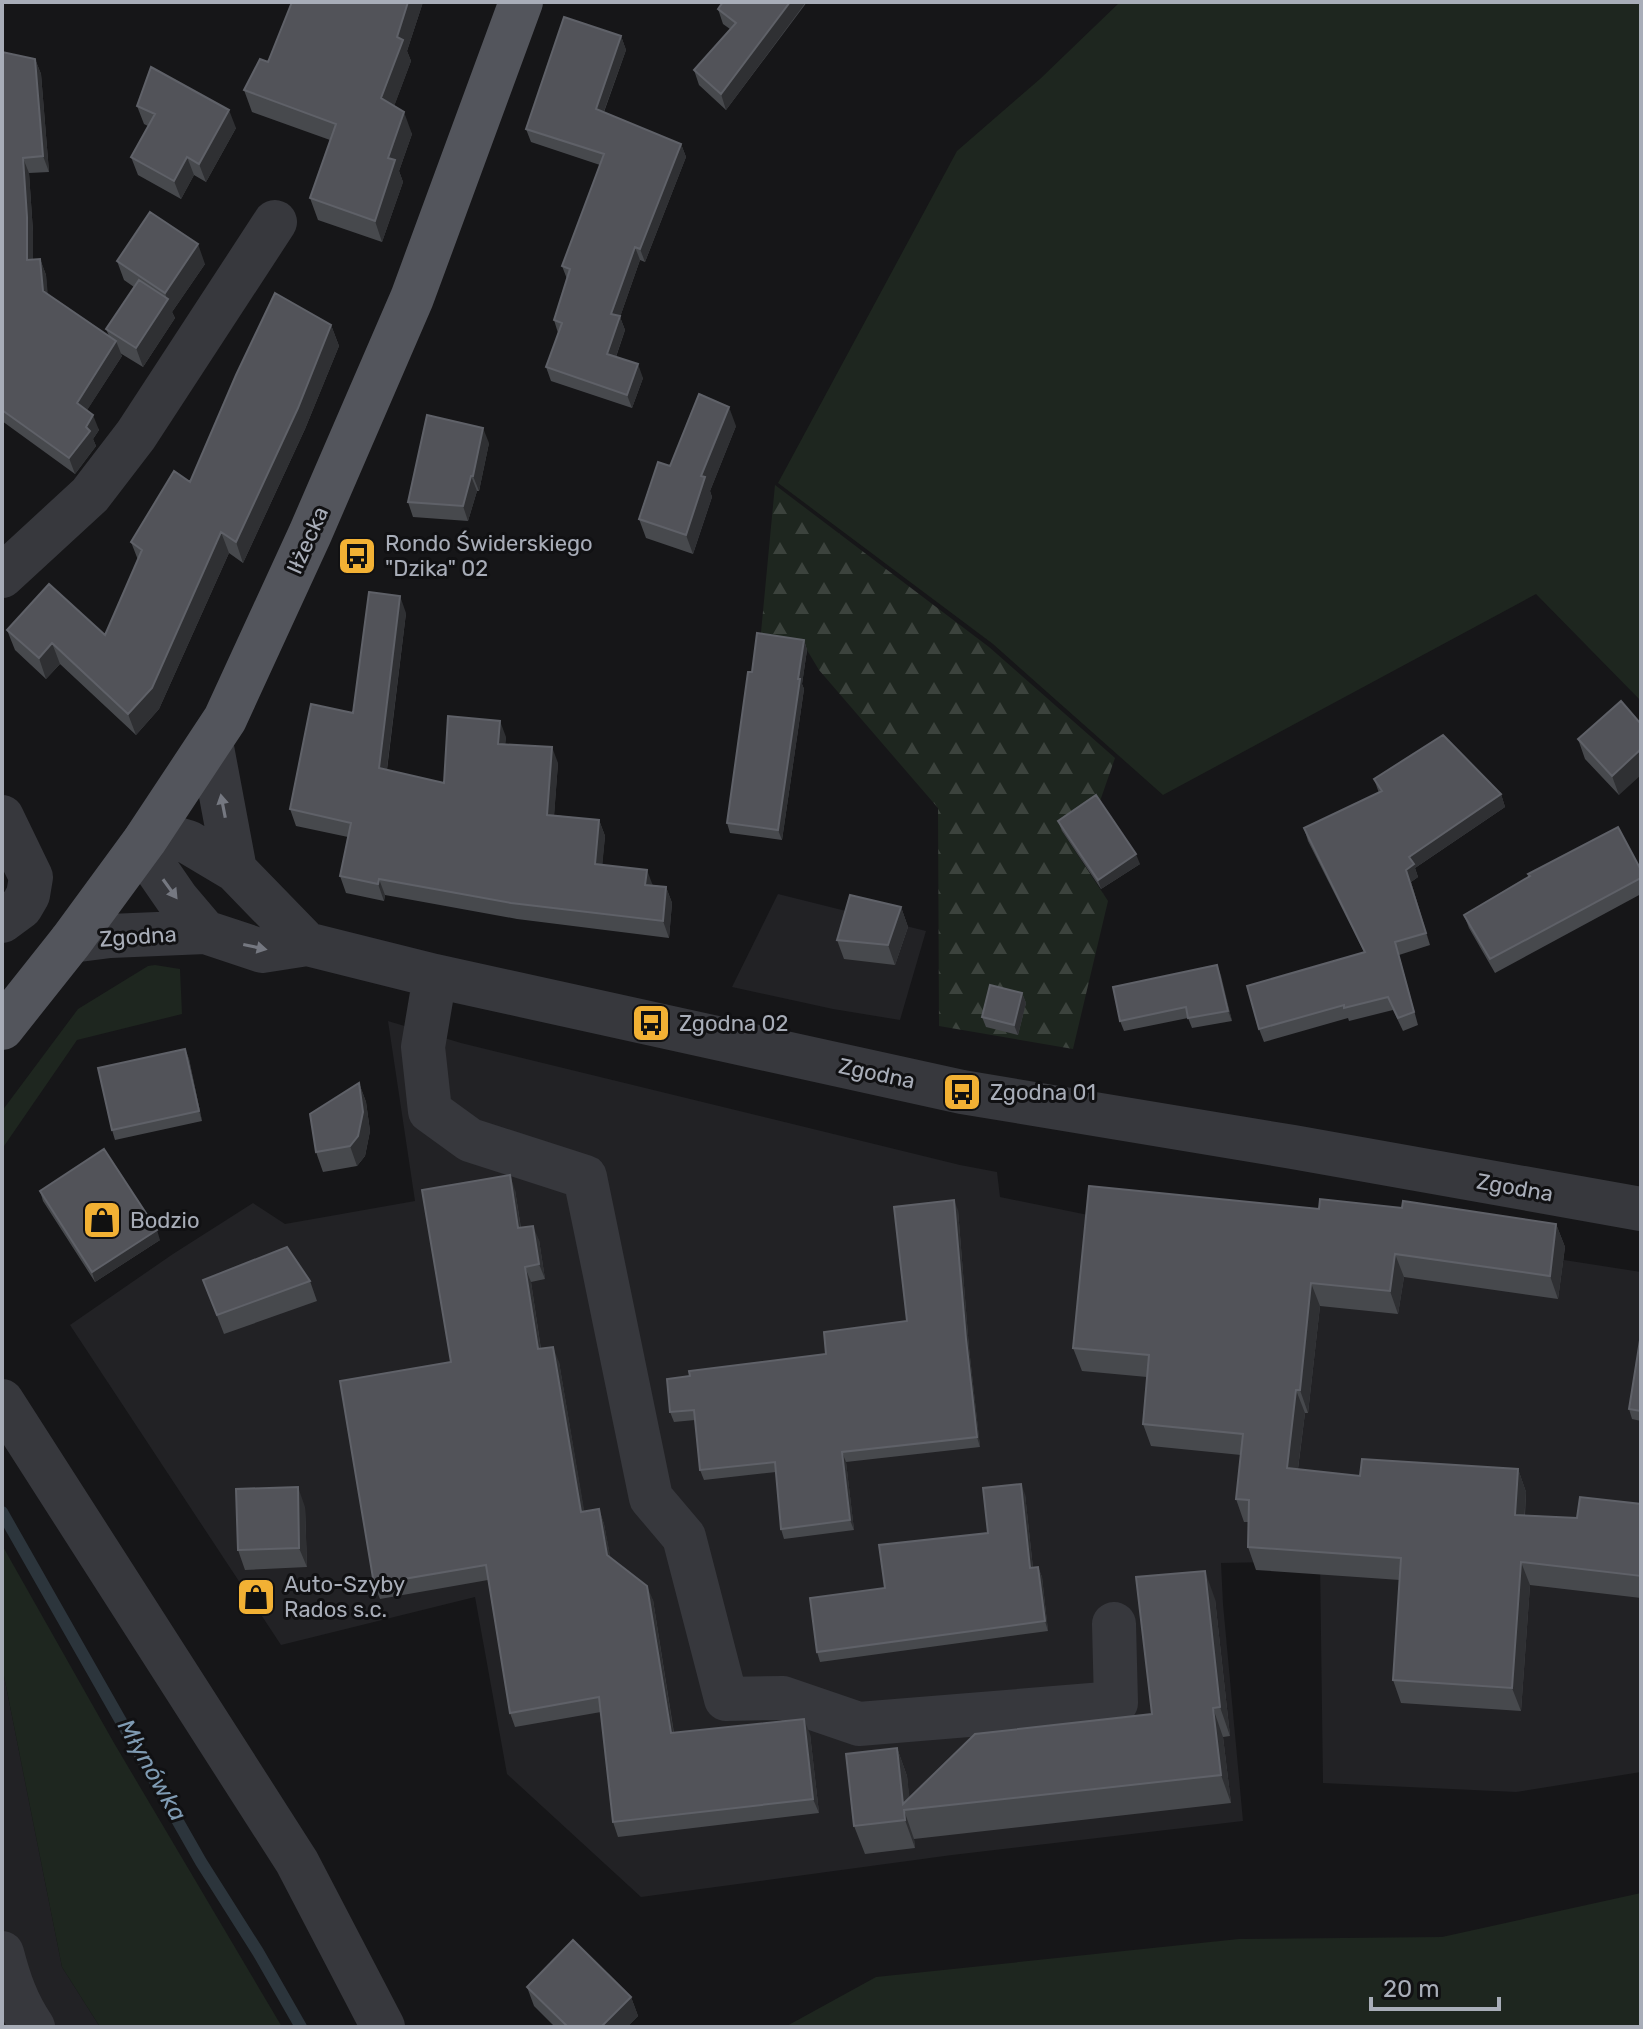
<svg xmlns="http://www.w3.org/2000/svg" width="1643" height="2029" viewBox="0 0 1643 2029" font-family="Rubik,sans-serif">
<defs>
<pattern id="forest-firs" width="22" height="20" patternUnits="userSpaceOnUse" patternTransform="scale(2)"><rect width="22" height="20" fill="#1e261f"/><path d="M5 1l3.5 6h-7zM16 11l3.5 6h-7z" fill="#3c433d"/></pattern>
</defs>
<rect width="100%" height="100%" fill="#161618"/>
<!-- built -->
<path fill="#222225" d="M778 894 926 931 900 1020 833 1009 732 987Z
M388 1021 461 1043 960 1165 997 1172 1000 1197 1098 1217 1418 1237 1641 1272V1772L1516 1792 1323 1783 1320 1561 1221 1563 1223 1604 1243 1821 952 1855 641 1897 507 1774 475 1597 281 1645 70 1325 173 1254 253 1203 285 1224 415 1201Z
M2 1666 62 1967 100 2027H2Z"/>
<!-- green -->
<path fill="#1e261f" d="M1120 2H1641V701L1536 594 1163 795 993 644 778 483 957 151 1040 79Z
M155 965 180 969 182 1014 77 1040 2 1149V1111L78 1009 148 966Z
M2 1545 114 1743 282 2027H100L62 1967 2 1666Z
M1641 1893V2027H785L876 1977 1239 1939 1442 1937Z"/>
<!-- forest -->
<path fill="url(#forest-firs)" d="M775 485 989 647 1115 758 1099 804 1062 831 1108 901 1073 1049 939 1026 938 808 819 670 807 650 760 643Z"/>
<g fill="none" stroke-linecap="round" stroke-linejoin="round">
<!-- stream -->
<path stroke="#2c353c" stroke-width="12" d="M2 1512 201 1862 258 1952 301 2027"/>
<!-- minor -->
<path stroke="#37383d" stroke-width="44" d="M2 576 90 495 136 435 275 222
M211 742 235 870
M2 817 31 877 28 895 21 907 2 921
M205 932 177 899 157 870 145 840 171 837 188 842 235 870 307 944
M71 941 110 936 205 932 262 951 307 944 435 976 962 1092 1293 1147 1641 1209
M435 976 423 1047 430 1111 470 1140 585 1177 651 1498 684 1537 726 1699 783 1698 859 1724 1116 1703 1114 1624
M2 1401 297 1862 383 2027
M2 1953C9 1980 17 2004 33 2027"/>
<!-- major -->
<path stroke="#53555c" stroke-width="44" d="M2 1028 71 941 145 840 225 719 310 534 412 298 521 2"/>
</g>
<!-- wall -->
<path fill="#47494d" d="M292 2H423L407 51 411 61 394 106 412 134 399 171 403 182 382 242 318 220 310 198 330 140 252 112 244 90 268 62Z
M807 2 726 110 699 85 694 70 730 29 723 24 718 9Z
M621 36 626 50 604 112 681 144 686 157 645 262 640 260 620 317 625 330 616 357 643 378 632 408 551 381 546 367 558 333 554 320 567 279 562 266 600 165 531 142 526 129Z
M2 52 35 59 41 74 49 172 29 173 33 232V260L40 259 46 275 47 294 109 336 106 329 134 287 124 280 117 261 205 264 172 312 175 318 143 367 120 353 122 356 87 410 99 430 93 439 96 446 75 474 2 421Z
M137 106 236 128 206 182 194 175 181 199 138 175 131 157 148 126 144 124Z
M331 325 339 346 305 429 243 563 229 553 159 709 136 735 60 664 46 679 15 650 7 630 105 635 138 560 131 542 190 482Z
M736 426 710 491 712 497 693 554 646 538 639 519 670 466Z
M489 443 479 491H477L468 521 413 517 408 502Z
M406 613 387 770 444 783 506 737 505 744 558 763 554 815 599 820 605 836 602 865 653 885 666 887 672 903 669 938 517 919 385 895 384 901 346 893 340 876 348 837 296 826 290 809 353 713Z
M804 640 807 650 802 684 804 689 782 840 730 833 727 823 752 672Z
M1641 724 1619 795 1585 759 1578 739Z
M1374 779 1501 794 1505 807 1415 868 1418 877 1411 882 1430 945 1399 955 1418 1025 1403 1031 1393 1010 1349 1021 1348 1018 1264 1042 1259 1029 1364 952 1308 841 1304 828 1379 793Z
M1058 821 1140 864 1101 889 1062 831Z
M1641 870V894L1495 973 1469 928 1464 915 1529 877 1528 874Z
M901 907 908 927 895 965 844 959 837 940Z
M1217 965 1232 1021 1192 1028 1188 1018 1124 1031 1120 1021Z
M1022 993 1026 1003 1018 1035 986 1027 982 1017Z
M185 1049 189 1059 202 1121 115 1140 112 1130Z
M359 1083 366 1102 370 1131 365 1156 357 1166 323 1172 316 1152Z
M515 1190 521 1228 539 1240 545 1279 531 1282 541 1349 559 1362 584 1512 599 1509 604 1524 610 1557 653 1600 674 1733 810 1734 819 1813 618 1837 613 1822 601 1712 515 1727 510 1713 488 1580 380 1599 374 1584 451 1362Z
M40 1191 160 1240 95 1282 43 1201Z
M1319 1209 1556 1224 1565 1247 1558 1299 1404 1277 1398 1314 1320 1306 1308 1413H1305L1298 1469 1360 1476 1518 1469 1526 1492 1525 1515 1577 1518 1641 1504V1598L1530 1585 1521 1711 1401 1703 1393 1680 1400 1580 1256 1570 1248 1547 1249 1522H1244L1236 1499 1241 1455 1151 1446 1143 1424 1147 1377 1082 1371 1073 1348Z
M958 1210 969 1348 980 1447 846 1462 854 1530 784 1539 781 1529 776 1472 704 1480 700 1470 695 1420 674 1422 670 1412 690 1376 826 1354 907 1321Z
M203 1280 310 1281 317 1301 224 1334Z
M1641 1334V1421L1632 1419 1629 1409Z
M1025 1494 1033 1568 1038 1567 1042 1577 1048 1631 820 1662 817 1652 988 1533Z
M305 1507 307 1567 245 1570 238 1550Z
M1215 1599 1230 1736 1223 1737 1231 1803 914 1839 915 1848 865 1854 854 1826 897 1748 907 1776 909 1798 1152 1714Z
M527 1987 631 1997 638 2016 627 2027H555L534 2006Z"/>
<!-- shaded-wall -->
<path fill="#2f3033" d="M408 2H423L407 51 411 61 389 120 381 98 397 37Z
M790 2H806L726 110 721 94Z
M621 36 626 50 600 122 596 109Z
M35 59 41 74 49 172 43 156Z
M229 110 236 128 206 182 199 164Z
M404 112 412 134 399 171 403 182 382 242 375 221 388 158Z
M681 144 686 157 645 262 640 249Z
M187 157 194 175 181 199 174 181Z
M23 158 29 173 33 232V276L27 260Z
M198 244 205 264 172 312 175 318 143 367 136 348 167 299 165 293Z
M635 247 640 260 620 317 625 330 612 368 607 354 611 314Z
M40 259 46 275 49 306 43 291Z
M331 325 339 346 305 429 243 563 236 542Z
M116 341 122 356 82 418 77 403Z
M638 364 643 378 632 408 627 395Z
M729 407 736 426 710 491 712 497 693 554 686 535 701 476Z
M93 415 99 430 93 439 96 446 75 474 69 458 86 427Z
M483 428 489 443 479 491 473 476Z
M471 476 477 491 468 521 463 506Z
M221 532 229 553 159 709 136 735 128 714Z
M400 596 406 613 385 784 379 768Z
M804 640 807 650 802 684 804 689 782 840 778 830Z
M52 643 60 664 46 679 39 658Z
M500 721 506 737 504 760 498 744Z
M552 747 558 763 553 831 547 815Z
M1641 749V775L1619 795 1612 776Z
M1501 794 1505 807 1415 868 1418 877 1411 882 1430 945 1406 870 1409 857Z
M599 820 605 836 601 880 595 864Z
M1136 854 1140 864 1101 889 1098 880Z
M647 870 653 886 645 885Z
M379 879 385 895 384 901 378 884Z
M666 887 672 903 669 938 663 921Z
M901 907 908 927 895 965 888 945Z
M1217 965 1221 975 1232 1021 1228 1011Z
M1022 993 1026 1003 1018 1035 1014 1025Z
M185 1049 189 1059 202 1121 199 1111Z
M359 1083 366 1102 370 1131 365 1156 357 1166 350 1146Z
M510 1175 515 1190 523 1243 518 1228Z
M954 1200 958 1210 969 1348 980 1447 977 1437 966 1339Z
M1556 1224 1565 1247 1558 1299 1550 1276Z
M533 1226 539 1240 545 1279 539 1264Z
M157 1230 160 1240 95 1282 92 1272Z
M1395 1254 1404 1277 1398 1314 1390 1291Z
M525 1267 531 1282 543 1364 538 1349Z
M1311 1283 1320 1306 1308 1413 1300 1390Z
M553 1347 559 1362 587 1527 581 1512Z
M1296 1390 1305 1413 1295 1491 1287 1468Z
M842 1452 846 1462 854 1530 850 1520Z
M1518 1469 1526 1492 1523 1538 1515 1515Z
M1021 1484 1025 1494 1034 1578 1030 1568Z
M298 1487 305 1507 307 1567 299 1548Z
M599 1509 604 1524 613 1570 607 1555Z
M1521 1562 1530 1585 1521 1711 1512 1688Z
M1038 1567 1042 1577 1048 1631 1045 1621Z
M1205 1571 1215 1599 1230 1736 1220 1707Z
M647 1586 653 1600 676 1748 671 1733Z
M1213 1708 1223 1737 1231 1803 1221 1775Z
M804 1719 810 1734 819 1813 813 1799Z
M897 1748 907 1776 911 1809 903 1804Z
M904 1810 914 1839 915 1848 905 1820Z
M631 1997 638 2016 627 2027H601Z"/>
<!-- building -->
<path fill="#525359" stroke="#5f6168" stroke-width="2" d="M292 2H408L397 37 403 40 381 98 404 112 388 158 395 160 375 221 310 198 336 124 244 90 260 59 268 62Z
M723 2H790L721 94 694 70 736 23 718 9Z
M564 17 621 36 596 109 681 144 640 249 635 247 611 314 620 316 607 354 638 364 627 395 546 367 562 323 554 320 570 269 562 266 604 154 526 129Z
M2 52 35 59 43 156 23 158 27 217V260L40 259 43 291 116 341 77 403 93 415 86 427 90 431 69 458 2 410Z
M151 67 229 110 199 164 187 157 174 181 131 157 155 114 137 106Z
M150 212 198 244 165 293 117 261Z
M139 280 168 299 136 348 106 329Z
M275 293 331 325 298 408 236 542 221 532 152 688 128 714 52 643 39 658 7 630 49 584 105 635 142 550 131 542 174 471 190 482 236 375Z
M699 394 729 407 701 476 705 477 686 535 639 519 658 462 670 466Z
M427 415 483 428 473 476H471L463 506 408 502Z
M369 592 400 596 379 768 444 783 448 716 500 721 498 744 552 747 547 815 599 820 595 864 647 870 645 885 666 887 663 921 511 903 379 879 378 884 340 876 351 823 290 809 311 704 353 713Z
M757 633 804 640 798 679H800L778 830 727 823 748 672H752Z
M1621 701 1641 724V749L1612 776 1578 739Z
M1443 735 1501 794 1409 857 1414 864 1406 870 1426 933 1395 942 1414 1012 1398 1018 1388 997 1344 1008V1005L1259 1029 1247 986 1365 952 1304 828 1382 791 1374 779Z
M1096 795 1136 854 1098 880 1058 821Z
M1618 827 1641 870V878L1490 959 1464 915 1530 876 1528 874Z
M850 895 901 907 888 945 837 940Z
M1217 965 1228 1011 1188 1018 1186 1007 1120 1021 1113 987Z
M990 985 1022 993 1014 1025 982 1017Z
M185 1049 199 1111 112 1130 98 1068Z
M359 1083 363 1112 358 1136 350 1146 316 1152 310 1114Z
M104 1149 157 1230 92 1272 40 1191Z
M510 1175 518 1228 533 1226 539 1264 525 1267 538 1349 553 1347 581 1512 599 1509 607 1555 647 1586 671 1733 804 1719 813 1799 613 1822 599 1697 510 1713 486 1565 374 1584 340 1381 451 1362 422 1190Z
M1089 1186 1319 1209 1320 1199 1402 1208 1403 1201 1556 1224 1550 1276 1395 1254 1390 1291 1311 1283 1300 1390H1296L1287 1468 1360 1476 1362 1459 1518 1469 1515 1515 1577 1518 1580 1497 1641 1504V1576L1521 1562 1512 1688 1393 1680 1401 1558 1248 1547 1249 1500 1236 1499 1243 1434 1143 1424 1149 1355 1073 1348Z
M954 1200 966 1339 977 1437 842 1452 850 1520 781 1529 775 1462 700 1470 694 1410 670 1412 667 1379 690 1376 689 1371 826 1354 824 1332 907 1321 894 1207Z
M287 1247 310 1281 217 1315 203 1280Z
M1641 1334V1411L1629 1409Z
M1021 1484 1030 1568 1038 1567 1045 1621 817 1652 810 1598 885 1588 879 1545 988 1533 983 1488Z
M298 1487 299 1548 238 1550 236 1489Z
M1205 1571 1220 1707 1213 1708 1221 1775 904 1810 905 1820 854 1826 846 1754 897 1748 903 1804 975 1734 1152 1714 1136 1577Z
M573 1940 631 1997 601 2027H568L527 1987Z"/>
<!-- one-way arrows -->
<defs><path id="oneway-solid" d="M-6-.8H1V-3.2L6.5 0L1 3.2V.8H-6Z" transform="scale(2)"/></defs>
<g fill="#757881">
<use href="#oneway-solid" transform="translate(223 806) rotate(-101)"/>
<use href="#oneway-solid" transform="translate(170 889) rotate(54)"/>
<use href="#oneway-solid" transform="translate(255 947) rotate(12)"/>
</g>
<!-- icons -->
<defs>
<g id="bus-square" transform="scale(2)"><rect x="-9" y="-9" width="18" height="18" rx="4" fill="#f2b134" stroke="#111113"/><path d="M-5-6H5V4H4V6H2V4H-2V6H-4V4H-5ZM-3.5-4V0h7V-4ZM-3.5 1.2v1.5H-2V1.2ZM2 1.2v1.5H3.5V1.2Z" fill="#111"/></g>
<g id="shop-square" transform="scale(2)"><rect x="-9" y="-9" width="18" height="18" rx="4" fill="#f2b134" stroke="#111113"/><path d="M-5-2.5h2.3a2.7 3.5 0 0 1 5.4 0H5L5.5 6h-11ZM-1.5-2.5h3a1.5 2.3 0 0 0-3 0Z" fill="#111"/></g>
</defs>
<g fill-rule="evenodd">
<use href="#bus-square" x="357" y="556"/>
<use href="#bus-square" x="651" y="1023"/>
<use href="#bus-square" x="962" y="1092"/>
<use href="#shop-square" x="102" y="1220"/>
<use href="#shop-square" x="256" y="1597"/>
</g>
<g text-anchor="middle" stroke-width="6" stroke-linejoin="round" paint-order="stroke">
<!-- street labels -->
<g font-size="22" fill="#a8adb8" stroke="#111113">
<text transform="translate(307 540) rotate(-66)" y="8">Iłżecka</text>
<text transform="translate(138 936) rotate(-4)" y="8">Zgodna</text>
<text transform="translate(877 1073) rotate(12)" y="8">Zgodna</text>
<text transform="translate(1515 1187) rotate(10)" y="8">Zgodna</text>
</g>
<!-- poi labels -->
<g font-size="22" fill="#a8adb8" stroke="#111113" text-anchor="start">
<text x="385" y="551">Rondo Świderskiego<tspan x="385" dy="25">"Dzika" 02</tspan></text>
<text x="679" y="1031">Zgodna 02</text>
<text x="990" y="1100">Zgodna 01</text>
<text x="130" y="1228">Bodzio</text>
<text x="284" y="1592">Auto-Szyby<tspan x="284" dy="25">Rados s.c.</tspan></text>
</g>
<!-- water labels -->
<g font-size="24" font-style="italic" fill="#7f9bb3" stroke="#111113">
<text transform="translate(152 1770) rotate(60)" y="8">Młynówka</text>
</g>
</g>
<!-- border -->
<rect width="1643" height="2029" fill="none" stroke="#a8adb8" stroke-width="8"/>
<!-- scale -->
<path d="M1371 1997v12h128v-12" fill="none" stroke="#a8adb8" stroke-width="4"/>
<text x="1383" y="1997" font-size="24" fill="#a8adb8" stroke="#111113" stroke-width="6" paint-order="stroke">20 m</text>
</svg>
